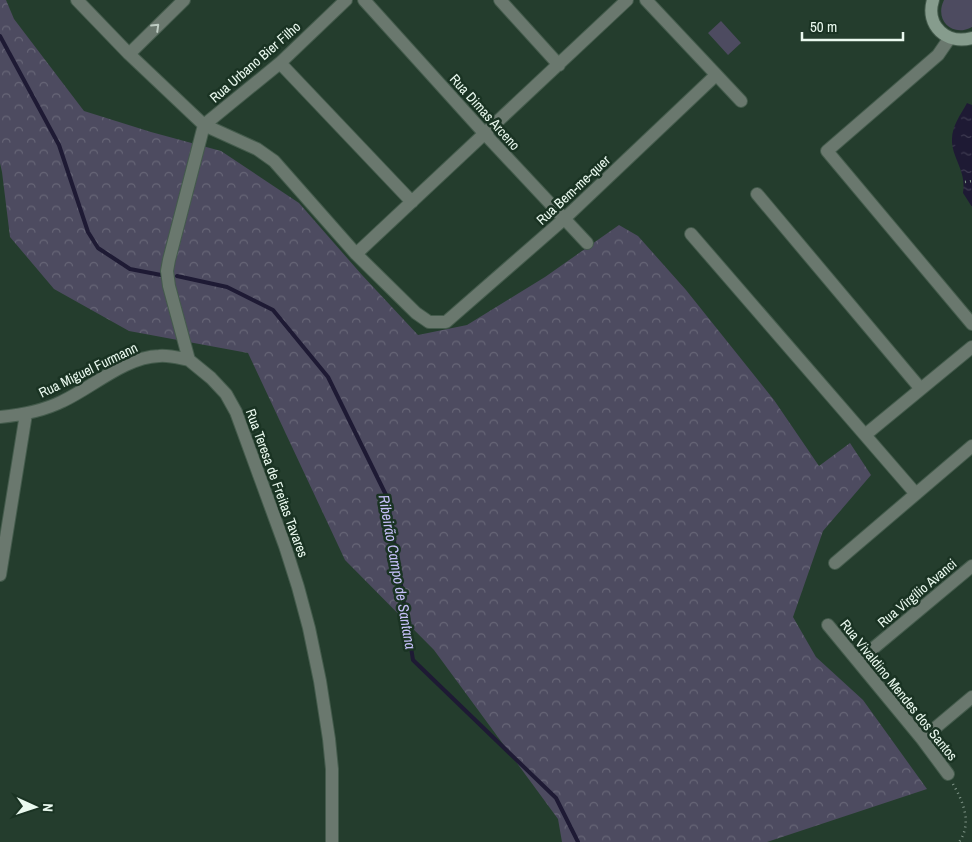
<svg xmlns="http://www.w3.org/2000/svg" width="972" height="842" viewBox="0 0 972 842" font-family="'Archivo Narrow',sans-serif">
<defs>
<pattern id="forest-crowns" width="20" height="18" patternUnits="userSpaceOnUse" patternTransform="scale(1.25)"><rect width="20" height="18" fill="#4d4b60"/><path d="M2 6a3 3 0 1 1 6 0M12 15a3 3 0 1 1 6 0" fill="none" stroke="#676677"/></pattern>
<pattern id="water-ripples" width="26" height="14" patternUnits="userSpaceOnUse" patternTransform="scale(1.25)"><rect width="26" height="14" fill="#1e1a34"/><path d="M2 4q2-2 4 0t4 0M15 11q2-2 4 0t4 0" fill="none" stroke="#3f3c52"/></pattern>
</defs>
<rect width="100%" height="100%" fill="#243d2d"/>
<!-- green -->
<path fill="#4d4b60" d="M944 0H972V27C952 38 934 20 944 0Z
M721 21 741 43 728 55 708 33Z"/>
<!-- forest -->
<path fill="url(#forest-crowns)" d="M0 0H6L14 19 84 111 151 132 221 151 299 203 362 275 418 335 467 325 545 277 619 225 638 236 686 290 774 400 819 466 850 443 871 475 823 531 793 617 816 657 863 700 927 789 767 842H562L558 819 434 650 345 560 248 353 129 331 54 289 10 237 2 172 0 163Z"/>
<!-- water -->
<path fill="url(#water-ripples)" d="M967 103 972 105V207L963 193C967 171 951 157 952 139 952 126 961 114 967 103Z"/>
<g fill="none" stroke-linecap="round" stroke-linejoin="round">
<!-- stream -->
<path stroke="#1e1a34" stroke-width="4" d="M0 36 59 145 88 232 98 248 130 269 161 275
M177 276 227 287 273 310 328 377 387 497 413 660 556 798 578 842"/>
<!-- street casing -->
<g stroke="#445b4c" stroke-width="14">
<path id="street" d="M77 0 129 54 204 125 257 149 274 161 356 254 416 313 429 322H446L564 219 716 75
M364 0 485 134 587 243
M500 0 559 65
M646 0 741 101
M949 39 938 55 827 151 972 324
M129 54 184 0
M280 63 412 202
M204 125 169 260 167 271 169 286 189 360 211 378 226 394 236 412 285 546 298 587 309 628 320 681 329 739 332 769V842
M204 125 280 63 346 0
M757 194 920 388
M691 234 916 494
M356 254 627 0
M0 417C22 415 43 411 63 401 93 387 125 357 159 356 169 355 179 358 189 360
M865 435 972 347
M835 563 972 446
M0 575 26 414
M828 625 922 739 948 774
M858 661 972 566
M922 739 972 697"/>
</g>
<!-- secondary casing -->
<g stroke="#445b4c" stroke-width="14">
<path id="secondary" d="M933 0C925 26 947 45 972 38"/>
</g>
<!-- path -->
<path stroke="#7f9487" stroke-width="2.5" stroke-dasharray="1 4" stroke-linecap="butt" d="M965 182 972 181
M953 784C964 803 972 824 959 842"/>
<!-- street -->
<use href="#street" stroke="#6a786e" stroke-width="12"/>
<!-- secondary -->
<use href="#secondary" stroke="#869c8d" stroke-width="12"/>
</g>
<!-- one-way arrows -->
<defs><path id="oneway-chevron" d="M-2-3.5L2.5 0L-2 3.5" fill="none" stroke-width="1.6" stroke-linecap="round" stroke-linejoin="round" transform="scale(1.25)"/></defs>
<use stroke="#bdccc2" href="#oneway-chevron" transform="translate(156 27) rotate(-44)"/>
<g text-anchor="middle" stroke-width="5" stroke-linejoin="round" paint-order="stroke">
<!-- street labels -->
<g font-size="14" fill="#eaf9ef" stroke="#1a3323">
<text transform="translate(255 62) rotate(-41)" y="5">Rua Urbano Bier Filho</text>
<text transform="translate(485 112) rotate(48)" y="5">Rua Dimas Arceno</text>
<text transform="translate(573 190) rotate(-43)" y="5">Rua Bem-me-quer</text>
<text transform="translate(88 370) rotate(-26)" y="5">Rua Miguel Furmann</text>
<text transform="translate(277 483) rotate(70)" y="5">Rua Teresa de Freitas Tavares</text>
<text transform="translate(917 593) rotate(-40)" y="5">Rua Virgílio Avanci</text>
<text transform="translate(899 690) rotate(51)" y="5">Rua Vivaldino Mendes dos Santos</text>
</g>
<!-- water labels -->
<g font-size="15" font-style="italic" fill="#c5bff8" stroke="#1a3323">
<text transform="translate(397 572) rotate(80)" y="5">Ribeirão Campo de Santana</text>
</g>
</g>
<!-- north arrow -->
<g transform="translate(35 807) rotate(93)" stroke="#1a3323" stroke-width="4" paint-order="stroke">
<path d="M0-4L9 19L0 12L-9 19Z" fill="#eaf9ef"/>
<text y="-8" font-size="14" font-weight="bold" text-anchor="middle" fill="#eaf9ef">N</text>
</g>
<!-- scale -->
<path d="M802 32v8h101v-8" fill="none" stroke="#eaf9ef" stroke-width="2.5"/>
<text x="810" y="32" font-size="15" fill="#eaf9ef" stroke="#1a3323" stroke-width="4" paint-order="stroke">50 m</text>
</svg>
